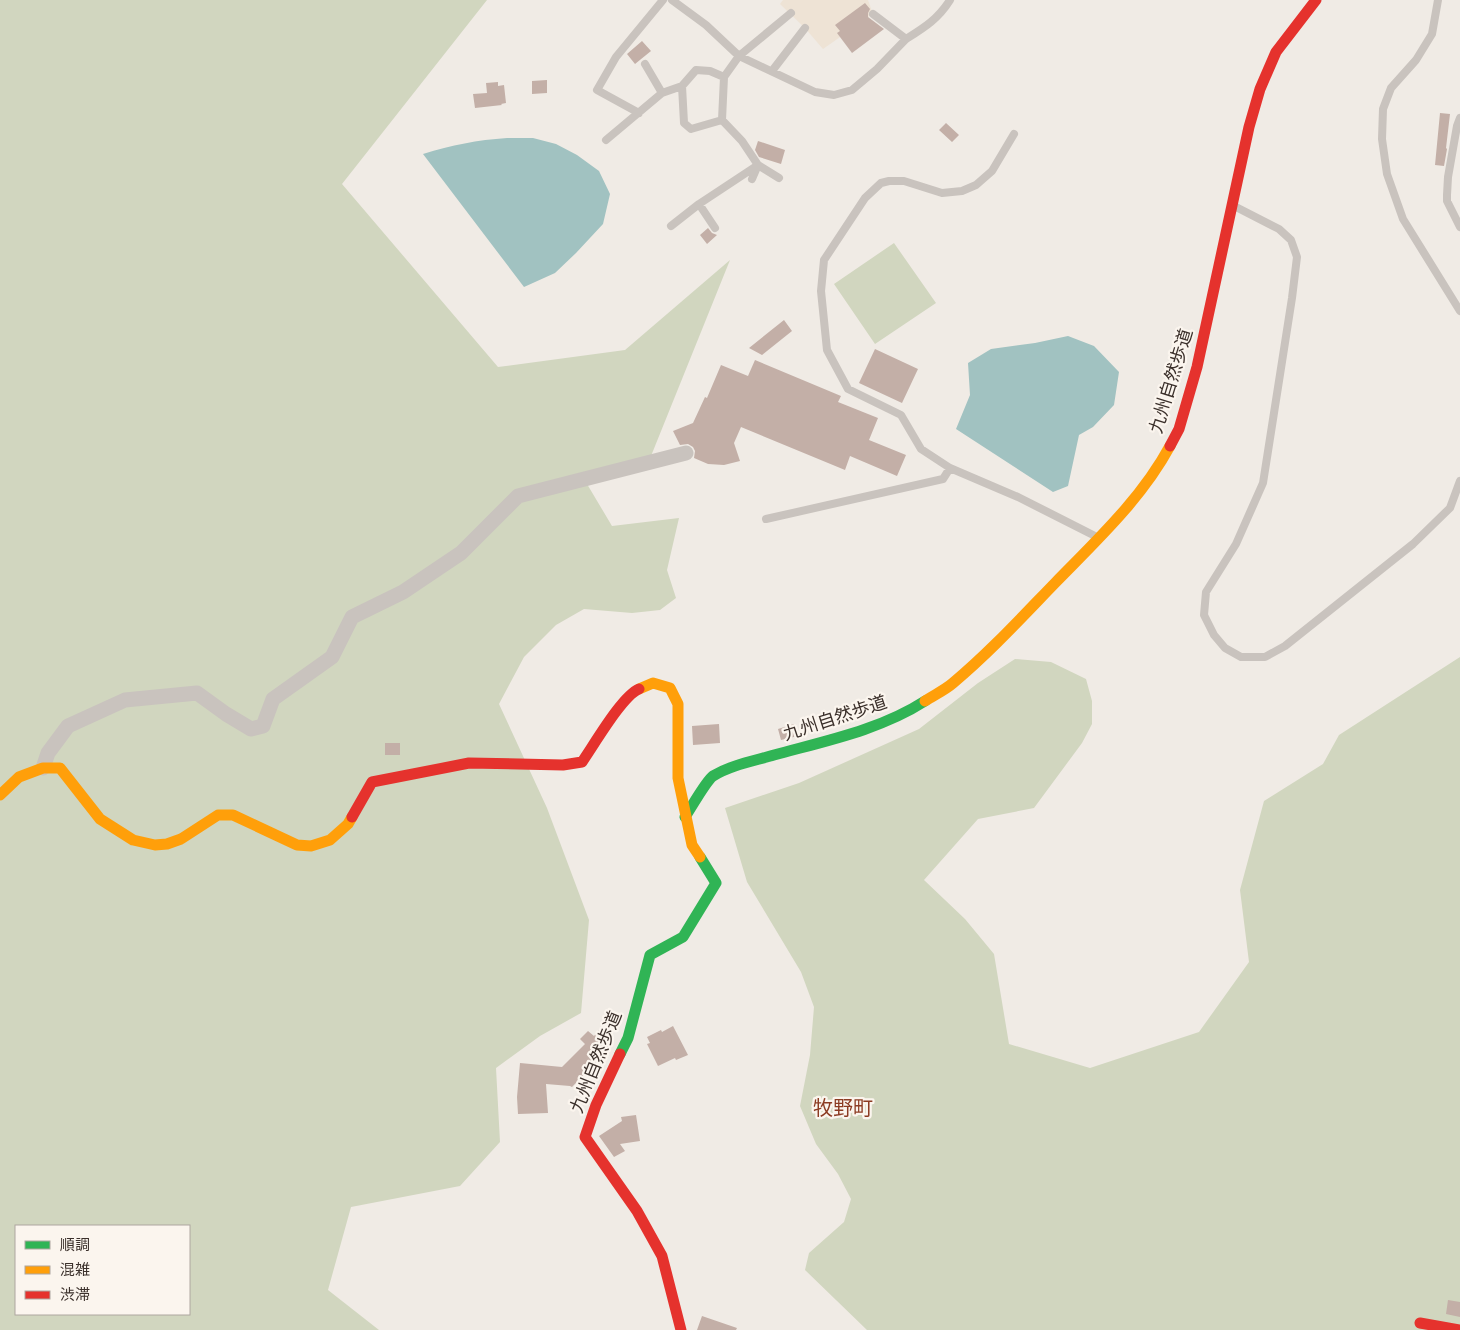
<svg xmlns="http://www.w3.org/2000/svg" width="1460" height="1330" viewBox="0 0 1460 1330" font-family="Jost,'Noto Sans JP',sans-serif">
<rect width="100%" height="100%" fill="#f0ebe5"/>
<!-- green -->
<path fill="#d1d6bf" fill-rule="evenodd" d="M0 0H487L342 184 498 367 625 350 730 260 651 456 587 484 612 526 679 518 667 570 676 598 660 610 632 613 584 609 556 625 524 657 499 704 547 808 589 920 581 1013 540 1036 496 1068 500 1142 460 1186 351 1207 328 1290 379 1330H0ZM16 1226H189V1314H16Z
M894 243 936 303 875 344 834 284Z
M1460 657V1330H867L805 1270 809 1253 844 1222 851 1199 838 1174 816 1144 800 1106 810 1055 814 1007 801 972 747 882 725 808 799 783 919 729 978 683 1015 659 1051 662 1086 679 1092 701V724L1082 743 1034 808 978 819 924 880 965 919 994 954 1009 1044 1090 1068 1199 1032 1249 962 1240 890 1264 801 1323 764 1339 735Z"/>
<!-- plaza -->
<path fill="#eee3d5" d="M783 0H868L873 14 823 49 805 28 780 4Z"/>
<!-- water -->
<path fill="#a1c2c1" d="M507 138H533L556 144 577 155 599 171 610 194 603 224 576 253 555 273 524 287 423 154C452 145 477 140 507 138Z
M1068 336 1094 346 1119 372 1114 405 1093 427 1079 435 1068 486 1053 492 956 429 970 395 968 363 991 349 1035 343Z"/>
<!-- building -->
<path fill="#c3afa7" d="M865 3 870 9 868 13V17L884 29 852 53 837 33 840 31 835 25Z
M642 41 651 51 635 64 627 54Z
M547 80V93L532 94V81Z
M498 82V86L504 85 506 103 501 104 502 105 475 108 473 94 487 93 486 83Z
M1440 113 1450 114 1446 148 1447 149 1444 166 1435 165Z
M946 123 959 135 952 142 939 130Z
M758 141 785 150 781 164 759 157 755 150Z
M708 228 712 233 717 235 707 244 700 235Z
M784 320 792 331 762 355 749 348Z
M875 349 918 369 902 403 859 383Z
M755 360 841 396 838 402 878 418 869 440 906 455 897 476 850 456 845 470 741 427 734 443 740 461 724 465 708 464 694 458 695 451 693 447 688 444 680 445 673 431 693 423 705 397 707 398 721 365 748 376Z
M719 724 720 743 693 745 692 726Z
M794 724 798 736 781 740 778 729Z
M385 743H400V755H385Z
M673 1026 688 1055 676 1060 675 1058 658 1066 647 1044 650 1043 647 1037 661 1030 662 1032Z
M599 1030 609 1039 606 1042 610 1046 602 1062 599 1059 572 1087 570 1086 546 1084 548 1113 518 1114 517 1097 520 1063 562 1067 585 1044 580 1039 588 1031 594 1036Z
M636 1115 640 1141 620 1144 625 1151 614 1157 599 1136 622 1121 621 1117Z
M1448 1300 1460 1302V1317L1446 1314Z
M702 1316 737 1328 736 1330H697Z"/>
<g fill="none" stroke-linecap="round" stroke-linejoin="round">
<!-- lane -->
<path stroke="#c9c3be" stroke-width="8" d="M672 0 706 25 739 56 815 92 834 95 852 90 877 69 906 39 873 14
M1438 0 1432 34 1416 60 1391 88 1383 109 1382 139 1387 174 1403 219 1460 311
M906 39C925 27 938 19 950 0
M645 64 662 93
M772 71 805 28
M682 86 684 123 691 129 722 120
M639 113 597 90 616 57 663 0
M1460 118 1457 126 1448 177 1447 195V201L1460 227
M1014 134 992 171 976 185 962 191 942 193 904 181H889L881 183 865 198 824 260 821 291 827 350 848 389 901 415 921 449 950 468 1018 497 1097 537
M606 140 662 93 682 86 696 70 710 71 724 77
M752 179 758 165 779 178
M699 204 715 228
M1234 206 1279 229 1291 240 1297 257 1292 298 1263 483 1236 544 1206 592 1204 615 1214 635 1225 648 1241 657H1265L1285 646 1413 544 1450 508 1460 481
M671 226 699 204 758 165 742 141 722 120 724 77 739 56 791 13
M766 519 943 479 950 468"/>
<!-- street -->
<path stroke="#c9c3be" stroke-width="15" d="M43 768 48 753 68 726 125 700 197 693 226 714 251 729 263 726 273 699 332 657 352 617 403 592 461 553 518 496 686 453"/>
<!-- fast -->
<path stroke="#30b455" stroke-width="11" d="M685 817C691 808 706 781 713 776 731 765 754 761 774 755 825 741 880 730 925 701
M620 1054 628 1038 650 955 683 937 716 883 700 857"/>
<!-- slow -->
<path stroke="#ff9f0a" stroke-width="11" d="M639 689 653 683 670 688 678 704V778L692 845 700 857
M925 701C934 695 945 690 953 683 990 652 1023 616 1056 582 1097 540 1142 498 1170 446
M0 795 19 777 43 768H60L100 819 133 840 155 845 167 844 181 839 218 815H233L297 845 311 846 330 840 348 824 352 817"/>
<!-- jam -->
<path stroke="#e5322d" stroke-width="11" d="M1170 446 1179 429 1197 367 1249 127 1260 89 1276 52 1316 0
M352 817 372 782 469 763 563 765 582 762C594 745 622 696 639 689
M620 1054 596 1105 585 1137 637 1211 662 1256 681 1330
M1420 1323 1460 1330"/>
</g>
<g text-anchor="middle" stroke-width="4.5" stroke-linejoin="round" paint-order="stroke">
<!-- street labels -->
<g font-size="18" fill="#3b302b" stroke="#fbf5ee">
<text transform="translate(1171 381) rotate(-73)" y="6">九州自然歩道</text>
<text transform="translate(835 718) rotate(-18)" y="6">九州自然歩道</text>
<text transform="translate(596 1062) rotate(-68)" y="6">九州自然歩道</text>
</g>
<!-- quarter labels -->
<g font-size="20" fill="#8c3b22" stroke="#fbf5ee">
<text x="843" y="1115">牧野町</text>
</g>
</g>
<!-- legend -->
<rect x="15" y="1225" width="175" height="90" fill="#fbf5ee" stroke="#aea6a0"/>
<rect x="25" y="1241" width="25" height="8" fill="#30b455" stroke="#aea6a0"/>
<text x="60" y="1250" font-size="15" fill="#3b302b">順調</text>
<rect x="25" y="1266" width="25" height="8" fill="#ff9f0a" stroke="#aea6a0"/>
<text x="60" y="1275" font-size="15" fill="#3b302b">混雑</text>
<rect x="25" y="1291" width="25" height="8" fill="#e5322d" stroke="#aea6a0"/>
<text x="60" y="1300" font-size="15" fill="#3b302b">渋滞</text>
</svg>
